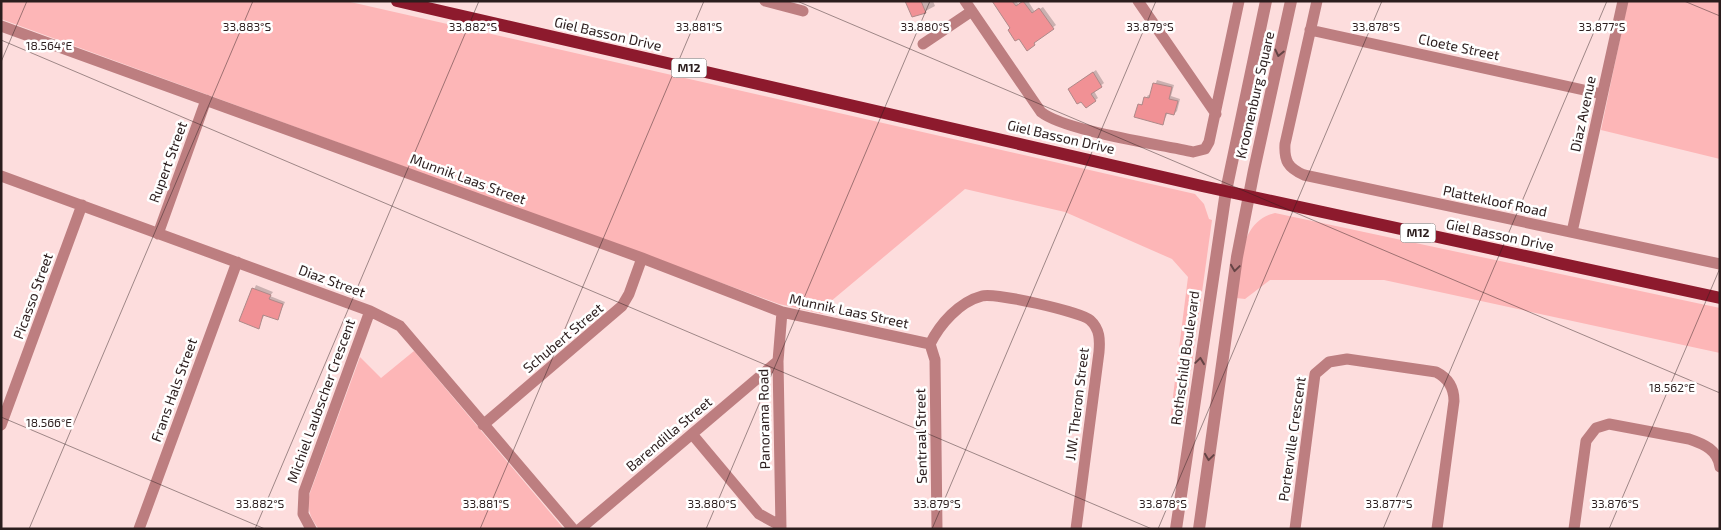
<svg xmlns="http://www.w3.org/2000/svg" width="1721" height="530" viewBox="0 0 1721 530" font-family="'Exo 2',sans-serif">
<rect width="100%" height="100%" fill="#fddddd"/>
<!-- green -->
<path fill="#fdb6b7" d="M1 1H346L1195 194 1204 204 1209 219 1212 220 1184 422 1170 420 1188 277 1172 259 1065 212 965 189 824 307 823 314 779 304 1 19Z
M1628 1H1720V159L1601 130Z
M1275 213 1720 308V353L1384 280H1270L1245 299 1236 298C1241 267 1238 222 1275 213Z
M414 351 564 529H319C310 518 306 507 310 493L360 357 381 378Z"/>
<!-- shadow -->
<path fill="#0003" d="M906 1H933L935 6 918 15Z
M993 1H1016L1019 5 1028 1 1035 12 1043 7 1056 25 1036 40 1034 44 1011 28Z
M1096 70 1104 83 1094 91 1098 98 1086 107 1072 87Z
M1157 80 1174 85 1171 96 1180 99 1177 111 1174 114 1168 112 1163 123 1139 105 1144 103 1148 95 1151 96Z
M256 285 273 292 270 296 285 302 277 319 265 314 258 327 241 321Z"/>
<!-- building -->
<path fill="#f19195" stroke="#ae8989" d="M905 1H921L926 13 912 17Z
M992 1H1012L1016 6 1023 1 1032 13 1039 8 1054 29 1034 43 1035 45 1027 51 1019 39 1015 41 1008 30 1010 28Z
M1093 72 1102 87 1091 94 1096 101 1086 108 1081 102 1077 104 1068 89Z
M1153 83 1172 87 1169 99 1178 101 1174 115 1166 113 1163 125 1134 117 1138 104 1142 105 1144 97 1149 98Z
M252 288 271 295 269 299 283 304 278 320 263 315 259 329 239 321Z"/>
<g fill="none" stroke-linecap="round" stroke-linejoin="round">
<!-- minor -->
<path stroke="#bd7e80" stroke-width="11" d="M765 1 803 11
M965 1 1041 112C1065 131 1158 144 1193 152L1205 149 1209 142 1239 1
M1138 1 1216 114
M1317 1 1285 144C1284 161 1288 168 1304 175L1720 264
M1 26 642 258 782 312 930 344
M1310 30 1602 94
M923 44 972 11
M1 176 370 311 400 326 573 529
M1572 232 1623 1
M158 234 206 100
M930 344C940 324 959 302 982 296 994 292 1081 312 1090 320 1100 329 1100 340 1099 352L1076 529
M930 344 935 360 937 529
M1 425 82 205
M483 425 622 306 629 294 642 258
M692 434 759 514 781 526
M139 529 237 262
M311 529 303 514 304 492 370 311
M580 529 778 361
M781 529 778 361 782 312
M1295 529 1315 374 1329 362 1347 359 1436 372C1448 378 1454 388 1454 401L1437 529
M1574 529 1586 441 1596 428 1609 424 1689 439C1704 444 1718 450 1720 467"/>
<!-- tertiary -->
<path stroke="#bd7e80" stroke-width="12" d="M1176 529 1226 191 1266 1
M1199 529 1237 257 1254 170 1291 1"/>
<!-- primary -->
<path stroke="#8d1a2d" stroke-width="12" d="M397 1 1202 186 1720 298"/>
</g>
<!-- one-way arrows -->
<defs><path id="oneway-chevron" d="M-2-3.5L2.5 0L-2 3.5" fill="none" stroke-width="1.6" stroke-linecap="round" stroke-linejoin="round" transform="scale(1.25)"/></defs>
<g stroke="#654445">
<use href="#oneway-chevron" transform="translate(1279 53) rotate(103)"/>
<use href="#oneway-chevron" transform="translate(1235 268) rotate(98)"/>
<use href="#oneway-chevron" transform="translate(1200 361) rotate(-82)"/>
<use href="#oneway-chevron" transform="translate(1209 457) rotate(98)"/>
</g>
<!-- ticks -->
<path fill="none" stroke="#2b1d1d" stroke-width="1" stroke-opacity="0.45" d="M797 1 1720 393M1684 1 1720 16M1 40 1152 529M1 62 27 1M1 417 265 529M29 529 253 1M255 529 479 1M480 529 704 1M706 529 930 1M932 529 1156 1M1158 529 1382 1M1383 529 1607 1M1609 529 1720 268"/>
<g text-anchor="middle" stroke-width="5" stroke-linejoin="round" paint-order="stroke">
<!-- shield labels -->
<g fill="#fff" stroke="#6b6161" stroke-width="1">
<rect x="671.5" y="58.5" width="35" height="19" rx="4"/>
<rect x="1400.5" y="223.5" width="35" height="19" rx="4"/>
</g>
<g font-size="12" font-weight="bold" fill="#2b1d1d">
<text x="689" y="72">M12</text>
<text x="1418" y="237">M12</text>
</g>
<!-- street labels -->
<g font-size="14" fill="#2b1d1d" stroke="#fff">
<text transform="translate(608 34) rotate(13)" y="5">Giel Basson Drive</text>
<text transform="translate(1459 47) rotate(12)" y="5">Cloete Street</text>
<text transform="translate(1255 95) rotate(-77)" y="5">Kroonenburg Square</text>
<text transform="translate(1583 114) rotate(-78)" y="5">Diaz Avenue</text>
<text transform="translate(1061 137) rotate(13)" y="5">Giel Basson Drive</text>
<text transform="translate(168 162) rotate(-70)" y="5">Rupert Street</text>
<text transform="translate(468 179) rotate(20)" y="5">Munnik Laas Street</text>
<text transform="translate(1495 201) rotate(12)" y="5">Plattekloof Road</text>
<text transform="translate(1500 235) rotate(12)" y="5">Giel Basson Drive</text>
<text transform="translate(332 281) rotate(20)" y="5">Diaz Street</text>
<text transform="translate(33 296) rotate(-70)" y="5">Picasso Street</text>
<text transform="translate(849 311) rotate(12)" y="5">Munnik Laas Street</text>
<text transform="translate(563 338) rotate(-40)" y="5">Schubert Street</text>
<text transform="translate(1185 358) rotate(-82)" y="5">Rothschild Boulevard</text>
<text transform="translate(174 390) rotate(-70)" y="5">Frans Hals Street</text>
<text transform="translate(321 401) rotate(-70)" y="5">Michiel Laubscher Crescent</text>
<text transform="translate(1077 404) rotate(-83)" y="5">J.W. Theron Street</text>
<text transform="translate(764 419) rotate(-91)" y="5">Panorama Road</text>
<text transform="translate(669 434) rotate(-40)" y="5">Barendilla Street</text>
<text transform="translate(921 436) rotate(-91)" y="5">Sentraal Street</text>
<text transform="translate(1292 439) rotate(-82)" y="5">Porterville Crescent</text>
</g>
</g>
<g font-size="12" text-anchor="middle" fill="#2b1d1d" stroke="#fff" stroke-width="5" stroke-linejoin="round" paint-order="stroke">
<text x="247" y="31">33.883°S</text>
<text x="473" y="31">33.882°S</text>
<text x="699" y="31">33.881°S</text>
<text x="925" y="31">33.880°S</text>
<text x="1150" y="31">33.879°S</text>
<text x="1376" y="31">33.878°S</text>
<text x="1602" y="31">33.877°S</text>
<text x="49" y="50">18.564°E</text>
<text x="1672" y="392">18.562°E</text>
<text x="49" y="427">18.566°E</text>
<text x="260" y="508">33.882°S</text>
<text x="486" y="508">33.881°S</text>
<text x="712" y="508">33.880°S</text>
<text x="937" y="508">33.879°S</text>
<text x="1163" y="508">33.878°S</text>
<text x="1389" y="508">33.877°S</text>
<text x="1615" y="508">33.876°S</text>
</g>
<!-- border -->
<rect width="1721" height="530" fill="none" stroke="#2b1d1d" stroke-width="5"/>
</svg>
